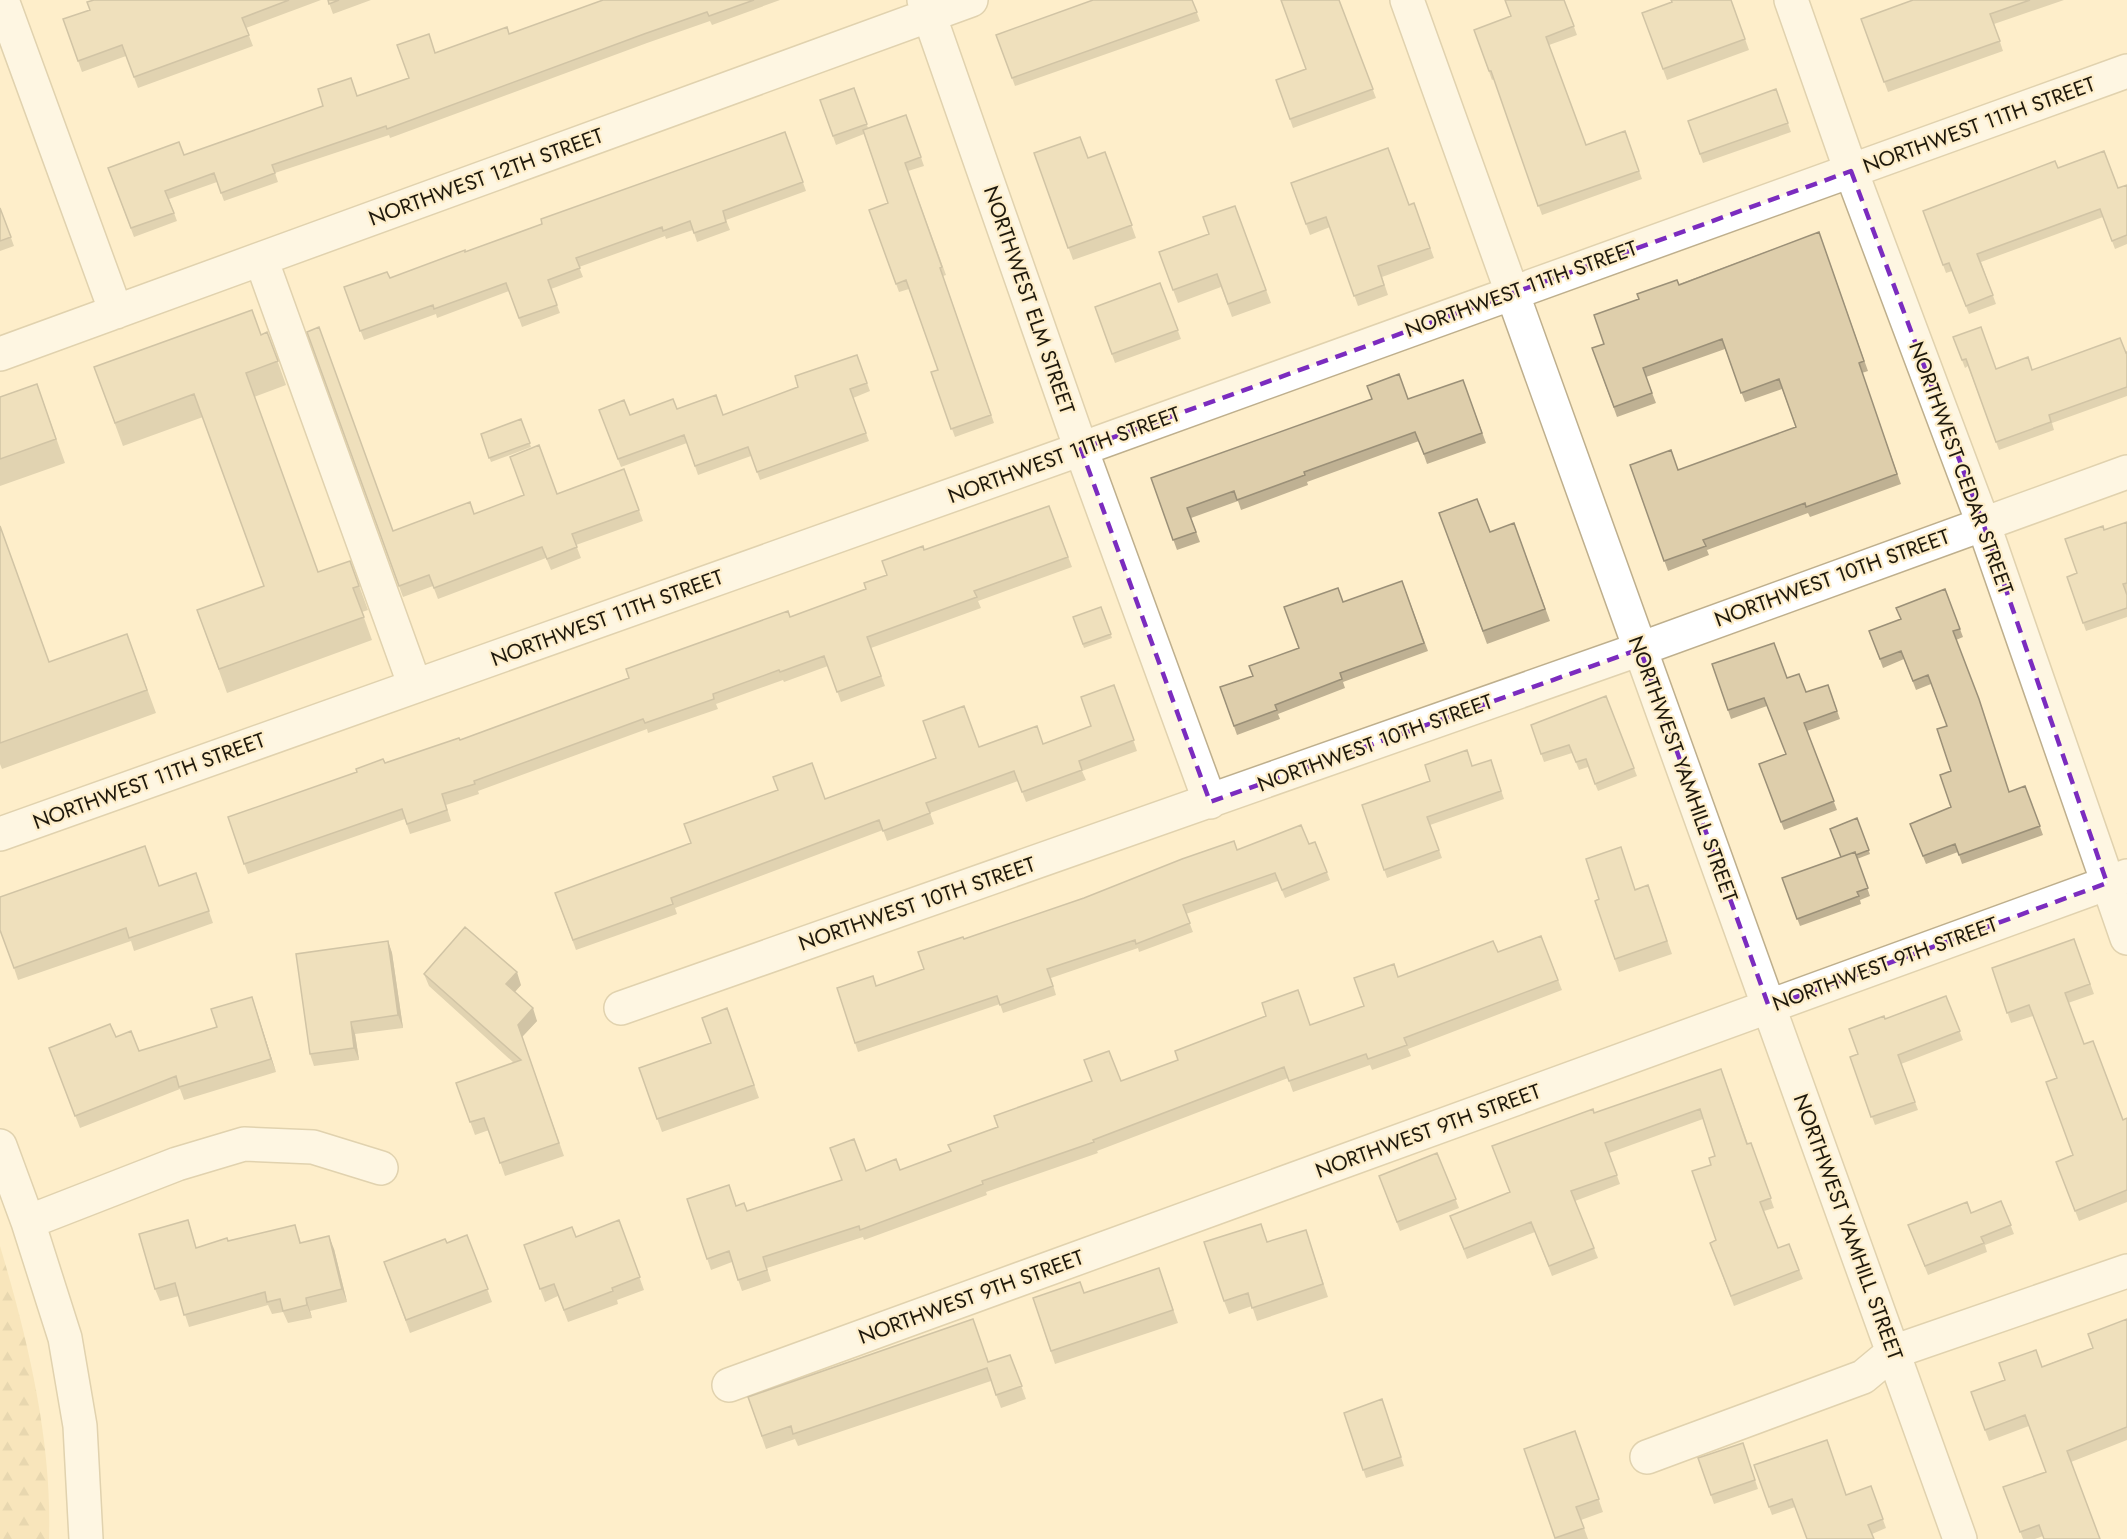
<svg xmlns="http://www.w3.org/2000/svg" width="2127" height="1539" viewBox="0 0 2127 1539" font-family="Jost,sans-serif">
<defs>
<pattern id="forest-firs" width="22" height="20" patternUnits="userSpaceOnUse" patternTransform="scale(1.5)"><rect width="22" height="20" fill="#f1daa8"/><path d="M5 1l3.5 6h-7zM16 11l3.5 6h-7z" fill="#ceba8f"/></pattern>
</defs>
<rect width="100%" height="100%" fill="#feeeca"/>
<!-- forest -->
<path fill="url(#forest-firs)" d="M0 1246C28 1340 52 1440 49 1539H0Z"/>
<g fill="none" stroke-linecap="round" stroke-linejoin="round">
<!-- minor casing -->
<g stroke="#beaf8d" stroke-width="36">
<path id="minor" d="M2 0 116 312
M924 0 1081 449 1210 802
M1407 0 1960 1539
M1791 0 1851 171 1983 523 2127 938
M261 259 415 686
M0 354 971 0
M0 834 1081 449 2127 71
M621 1008 1640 649 2127 472
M0 1146 28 1222 65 1338 80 1426 86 1539
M28 1222 177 1164 244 1144 313 1147 381 1168
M729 1385 2127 876
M1647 1457 1863 1377 1893 1352 2127 1271"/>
</g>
<!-- minor -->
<use href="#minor" stroke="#fff" stroke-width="33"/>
</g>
<!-- wall -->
<path fill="#bfb193" d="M94 0H321L246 28 253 46 138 88 126 56 82 72 63 19 90 10Z
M328 0H371L333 14Z
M603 0H780L712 25 710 21 647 43 390 138 389 135 275 173 278 182 224 201 217 182 169 199 177 221 134 237 108 168 184 155 409 78 436 53 509 34Z
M1192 0 1200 21 1015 86 996 35Z
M1339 0 1376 98 1293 128 1276 80 1306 69Z
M1564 0 1577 35 1549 45 1586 145 1625 131 1642 179 1542 215 1494 79 1492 80 1474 30 1511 16Z
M1731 0 1749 50 1667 80 1642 13 1672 2Z
M1913 0H2064L1994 24 2003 51 1888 92 1861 19Z
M854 88 868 128 906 115 924 166 908 171 946 275 943 276 994 423 955 437 931 372 938 370 909 289 899 292 869 210 888 203 864 134 836 145 820 100Z
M1776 89 1791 132 1703 163 1688 121Z
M785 132 806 191 726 220 730 230 697 242 693 230 666 239 665 236 579 267 583 277 551 289 560 313 522 327 509 291 437 318 436 314 364 340 344 287 390 278 465 252 542 224Z
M1105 152 1136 238 1073 260 1034 153 1088 158Z
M2058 168 2118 188 2127 185V244L2115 249 2103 217 1981 262 1996 304 1969 314 1952 271 1946 273 1923 211Z
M1291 183 1409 205 1414 203 1434 258 1382 277 1388 295 1358 306 1330 227 1310 235Z
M1235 206 1271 303 1232 317 1221 287 1178 303 1159 252 1209 234Z
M0 208 14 246 0 251Z
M1819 232 1868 371 1862 373 1901 484 1810 517 1808 513 1707 550 1709 555 1668 571 1630 465 1678 470 1796 427 1782 389 1745 402 1725 349 1646 377 1656 403 1617 417 1592 348 1604 344 1639 299Z
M1160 283 1181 339 1115 363 1095 307Z
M267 332 286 385 254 397 318 572 350 561 368 610 362 612 372 640 227 693 197 610 264 586 203 417 123 446 94 367 261 335Z
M307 332 393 531 474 514 557 494 624 469 643 521 576 545 581 558 551 570 546 558 438 599 433 586 403 597Z
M1953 337 1996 369 2032 370 2127 352V396L2052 423 2054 430 1999 450 1968 366 1965 368Z
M857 355 870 391 853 398 869 441 760 480 751 456 698 475 687 443 621 467 599 410 630 415 677 409 723 415 798 387Z
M1463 380 1486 443 1427 464 1419 441 1307 482 1308 485 1241 510 1238 501 1191 518 1200 542 1177 550 1151 478 1408 399Z
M37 384 65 463 0 486V397Z
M521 419 531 447 491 462 481 434Z
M1049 506 1072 567 978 601 981 608 871 648 885 686 841 702 828 666 784 682 783 680 716 704 718 709 648 733 647 729 478 791 479 794 446 805 451 821 410 834 405 819 248 874 228 817 385 763 460 740 629 678 790 617 866 589 924 550Z
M1439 513 1490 532 1514 523 1550 621 1487 644Z
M2127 522V617L2086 631 2067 577 2077 573 2104 530Z
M0 526 49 662 127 634 156 713 2 769 0 764Z
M1402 581 1428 651 1343 682 1345 688 1278 714 1280 719 1237 735 1220 687 1253 676 1299 648 1343 602Z
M1945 589 1963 637 1956 640 2009 792 2025 786 2043 835 1962 864 1958 852 1926 864 1910 824 1951 807V771L1947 726 1931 684 1916 690 1904 659 1883 668 1869 631 1901 619Z
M1101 607 1112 638 1084 648 1073 617Z
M1712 664 1787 678 1806 692 1828 685 1840 719 1807 731 1837 810 1784 830 1759 764 1786 754 1767 706 1731 719Z
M1114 685 1137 751 1082 771 1086 780 1026 802 1018 781 930 813 934 824 887 841 883 830 675 908 677 914 576 950 555 893 825 799 979 747 1043 744 1091 726Z
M1606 696 1637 776 1598 791 1588 767 1579 770 1572 753 1544 762 1531 725Z
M1491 760 1504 799 1430 825 1442 858 1387 878 1362 805Z
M1857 818 1870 854 1857 859 1870 896 1860 900 1861 904 1800 926 1782 878 1841 857Z
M1315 842 1330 880 1285 898 1278 881 1186 914 1193 932 1139 952 1138 948 1051 978 1056 995 1003 1013 1000 1004 858 1052 837 988 876 986 924 969 964 939 1237 850 1309 844Z
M196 873 213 923 134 951 131 941 18 980 14 968 159 886Z
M1648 885 1672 954 1619 972 1595 901Z
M1541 936 1562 990 1408 1049 1411 1056 1372 1070 1370 1065 1293 1092 1288 1078 1097 1151 1098 1153 986 1192 987 1195 864 1240 863 1237 767 1268 771 1281 742 1291 732 1262 711 1270 687 1199 736 1206 747 1211 842 1180 866 1171 900 1170 951 1151 998 1127 1121 1081 1310 1025 1364 1006 1399 977 1498 952Z
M2074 939 2094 994 2068 1003 2084 1044 2123 1120 2127 1118V1202L2079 1221 2056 1162 2073 1155 2057 1078 2033 1016 2011 1023 1992 968Z
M388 941 392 953 403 1028 355 1034 359 1060 314 1066 310 1054Z
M424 974 521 985 515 992 537 1021 522 1037 564 1156 505 1176 489 1130 475 1135 456 1083 514 1063 429 986Z
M1946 996 1963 1040 1901 1064 1918 1110 1875 1125 1850 1057 1858 1054 1885 1019Z
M252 997 276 1072 184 1100 180 1089 80 1128 49 1048 116 1037 139 1051 217 1027Z
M727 1008 759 1098 662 1132 639 1068 711 1043Z
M1721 1069 1748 1144 1751 1143 1774 1208 1764 1211 1778 1248 1789 1244 1803 1279 1734 1306 1710 1243 1716 1240 1711 1165 1715 1156 1703 1119 1609 1153 1620 1184 1575 1201 1598 1258 1552 1276 1535 1232 1467 1259 1454 1226 1510 1192 1594 1113Z
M1437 1153 1459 1208 1400 1231 1379 1176Z
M2001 1201 2014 1234 1985 1245 1987 1252 1928 1275 1908 1225 1971 1213Z
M188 1220 196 1248 228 1241 299 1237 301 1243 334 1249 347 1302 310 1311 312 1318 288 1323 283 1312 272 1314 268 1305 189 1327 179 1296 160 1301 155 1289Z
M619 1220 644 1290 617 1300 618 1304 568 1322 558 1296 545 1302 524 1245 576 1237Z
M1306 1230 1328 1297 1257 1321 1252 1306 1229 1314 1224 1301 1267 1242Z
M467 1235 492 1302 410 1333 384 1262 447 1243Z
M1159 1268 1178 1323 1055 1364 1033 1298 1084 1293Z
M2127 1319V1440L2071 1462 2043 1536 2035 1539H2023L2003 1487 2046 1472 2029 1426 1989 1441 1971 1392 2093 1348Z
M1010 1355 1026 1399 1001 1408 991 1381 798 1446 795 1439 766 1449 748 1397 988 1362Z
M1382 1399 1404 1466 1366 1478 1344 1413Z
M1575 1431 1603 1512 1581 1520 1588 1539H1555L1524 1449Z
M1743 1443 1758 1489 1714 1504 1698 1458Z
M1754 1465 1846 1495 1871 1486 1886 1528 1872 1534 1795 1507 1772 1515Z"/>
<!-- shaded-wall -->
<path fill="#9b9078" d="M388 941 392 953 403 1028 398 1015Z
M517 972 521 985 510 997 506 984Z
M252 997 256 1009 276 1072 271 1059Z
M533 1008 537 1021 522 1037 564 1156 518 1025Z
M351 1022 355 1034 359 1060 354 1048Z
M329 1236 334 1249 347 1302 342 1289Z
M306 1298 310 1311 312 1318 307 1305Z"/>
<!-- building -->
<path fill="#deceab" stroke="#9b9078" stroke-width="1.5" d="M94 0H289L242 18 249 35 134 77 122 45 78 61 63 19 90 10 87 2Z
M328 0H339L329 4Z
M603 0H754L709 16 707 12 644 34 387 129 386 126 272 165 275 173 221 193 214 173 165 191 174 213 131 228 108 168 179 142 184 155 323 106 318 89 351 78 357 96 409 78 397 45 429 34 435 53 507 27 509 34Z
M1093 0H1192L1197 12 1012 78 996 35Z
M1281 0H1339L1373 89 1290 119 1276 80 1306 69Z
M1505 0H1564L1574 26 1546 37 1586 145 1625 131 1639 171 1538 206 1491 71H1489L1474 30 1511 16Z
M1671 0H1731L1745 39 1663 69 1642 13 1672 2Z
M1913 0H2030L1990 14 2000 41 1884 82 1861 19Z
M854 88 867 124 833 136 820 100Z
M1776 89 1788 123 1700 154 1688 121Z
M906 115 921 157 905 163 942 267 940 268 991 415 951 429 931 372 938 370 906 280 896 284 869 210 888 203 863 130Z
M785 132 803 182 723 211 726 222 694 233 690 221 663 231 662 227 576 258 580 268 548 280 557 305 519 318 506 283 434 309 433 305 360 331 344 287 387 272 390 278 465 250V252L542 224 541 219Z
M1080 137 1088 158 1105 152 1132 225 1068 248 1034 153Z
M1388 148 1409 205 1414 203 1430 248 1378 266 1384 285 1354 296 1326 217 1306 224 1291 183Z
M2104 151 2118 188 2127 185V235L2112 241 2100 209 1977 254 1993 295 1966 306 1949 263 1943 265 1923 211 2055 161 2058 168Z
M1235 206 1266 290 1228 304 1217 274 1173 290 1159 252 1209 234 1203 217Z
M0 208 11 237 0 241Z
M1819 232 1864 361 1859 363 1897 474 1806 507 1805 503 1703 540 1706 546 1664 561 1630 465 1671 450 1678 470 1796 427 1779 379 1741 393 1722 339 1643 368 1652 393 1614 407 1592 348 1604 344 1594 315 1639 299 1637 294 1677 280 1679 285Z
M1160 283 1178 330 1112 354 1095 307Z
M252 310 261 335 267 332 278 361 246 373 318 572 350 561 359 586 353 588 364 617 219 669 197 610 264 586 194 394 115 423 94 367Z
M319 327 393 531 470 502 474 514 524 495 510 457 539 445 557 494 624 469 639 510 572 534 577 547 547 559 542 547 434 588 429 575 399 586 307 332Z
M1981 327 1996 369 2028 357 2032 370 2120 338 2126 353 2127 352V387L2049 415 2051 422 1996 442 1966 359 1962 360 1953 337Z
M857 355 867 383 850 389 866 433 757 472 748 447 695 466 684 435 618 459 599 410 624 400 630 415 673 399 677 409 716 395 723 415 798 387 795 376Z
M1399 374 1408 399 1463 380 1482 433 1424 454 1415 432 1304 472 1305 475 1237 500 1234 491 1187 508 1196 532 1173 540 1151 478 1372 399 1367 386Z
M37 384 56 439 0 459V397Z
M521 419 530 443 489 458 481 434Z
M1477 499 1490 532 1514 523 1545 609 1483 631 1439 513Z
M1049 506 1068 557 974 591 977 597 867 637 881 676 837 692 824 656 780 672 779 670 713 694 714 699 645 723 643 719 474 781 475 784 442 794 447 810 407 824 402 809 244 864 228 817 357 772 356 769 383 759 385 763 459 738 460 740 629 678 626 669 788 611 790 617 866 589 864 583 887 575 882 561 923 546 924 550Z
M2127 522V583L2123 584 2127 595V608L2083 623 2067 577 2077 573 2065 539 2103 526 2104 530Z
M0 526 49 662 127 634 147 690 0 743Z
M1402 581 1424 643 1340 673 1342 679 1275 705 1277 710 1234 726 1220 687 1253 676 1249 666 1299 648 1284 607 1338 588 1343 602Z
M1945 589 1960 629 1953 631 1979 699 2009 792 2025 786 2040 826 1959 855 1955 844 1923 856 1910 824 1951 807 1940 775 1951 771 1937 729 1947 726 1928 675 1913 681 1901 651 1880 659 1869 631 1901 619 1896 608Z
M1101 607 1111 634 1083 644 1073 617Z
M1774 643 1787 678 1799 674 1806 692 1828 685 1837 711 1804 723 1834 801 1781 822 1759 764 1786 754 1764 698 1728 710 1712 664Z
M1114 685 1134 740 1079 761 1082 770 1022 792 1014 771 926 803 930 813 883 831 879 820 671 898 673 904 573 940 555 893 691 843 684 824 778 790 773 777 812 763 825 799 936 758 923 721 964 706 979 747 1037 726 1043 744 1091 726 1081 697Z
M1606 696 1634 768 1595 784 1586 759 1576 762 1569 745 1541 754 1531 725Z
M1467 750 1472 766 1491 760 1501 791 1427 817 1439 850 1384 870 1362 805 1430 781 1425 765Z
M1857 818 1869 850 1856 855 1855 852 1841 857 1830 829Z
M1301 825 1309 844 1315 842 1327 872 1282 890 1275 873 1183 905 1190 923 1136 944 1135 940 1047 969 1053 986 1000 1005 997 996 855 1043 837 988 873 976 876 986 924 969 918 952 963 937 964 939 1084 898 1182 859 1234 841 1237 850Z
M145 846 159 886 196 873 209 911 129 938 126 928 14 968 0 930V897Z
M1621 847 1635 890 1648 885 1667 941 1615 959 1595 901 1599 899 1586 859Z
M1855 852 1868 888 1857 892 1859 896 1797 919 1782 878Z
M465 927 517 972 506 984 533 1008 518 1025 559 1143 500 1163 484 1118 470 1122 456 1083 521 1060 424 974Z
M1541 936 1558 980 1404 1038 1407 1045 1368 1059 1366 1054 1289 1081 1284 1067 1093 1140 1094 1142 982 1181 983 1184 860 1230 859 1226 763 1257 767 1270 738 1280 729 1251 707 1259 687 1199 729 1185 736 1206 744 1203 747 1211 842 1180 830 1148 854 1139 866 1171 896 1159 900 1170 951 1151 948 1145 998 1127 994 1116 1092 1081 1084 1060 1109 1051 1121 1081 1178 1060 1175 1051 1266 1016 1262 1003 1298 990 1310 1025 1364 1006 1354 978 1394 964 1398 977 1493 941 1498 952Z
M2074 939 2090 984 2065 993 2084 1044 2093 1041 2123 1120 2127 1118V1190L2075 1211 2056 1162 2073 1155 2046 1082 2057 1078 2029 1005 2007 1013 1992 968Z
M388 941 398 1015 351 1022 354 1048 310 1054 296 954Z
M1946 996 1960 1031 1898 1055 1915 1102 1871 1117 1850 1057 1858 1054 1849 1029 1884 1016 1885 1019Z
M252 997 271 1059 179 1087 176 1076 75 1116 49 1048 110 1024 116 1037 131 1031 139 1051 217 1027 211 1009Z
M727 1008 754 1085 657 1119 639 1068 711 1043 702 1018Z
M1721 1069 1747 1144 1751 1143 1771 1198 1760 1202 1778 1248 1789 1244 1799 1270 1731 1296 1710 1243 1716 1240 1692 1171 1711 1165 1709 1158 1715 1156 1700 1109 1605 1143 1617 1175 1571 1191 1594 1248 1549 1266 1531 1222 1464 1249 1450 1216 1510 1192 1492 1146 1593 1109 1594 1113Z
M1437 1153 1456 1199 1397 1222 1379 1176Z
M2001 1201 2011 1225 1981 1237 1984 1243 1925 1266 1908 1225 1967 1202 1971 1213Z
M188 1220 196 1248 227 1238 228 1241 295 1225 300 1243 329 1236 342 1289 306 1298 307 1305 283 1311 280 1299 267 1302 265 1292 184 1315 175 1283 155 1289 139 1234Z
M619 1220 640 1277 612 1288 613 1291 564 1310 554 1284 540 1289 524 1245 572 1227 576 1237Z
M1261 1224 1267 1242 1306 1230 1323 1284 1252 1308 1248 1293 1224 1301 1204 1242Z
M467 1235 488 1289 406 1320 384 1262 445 1239 447 1243Z
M1159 1268 1173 1310 1051 1351 1033 1298 1080 1282 1084 1293Z
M973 1319 988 1362 1010 1355 1022 1386 996 1395 987 1368 793 1434 791 1426 762 1436 748 1397Z
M2127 1319V1427L2067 1451 2100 1539H2044L2039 1525 2020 1532 2003 1487 2046 1472 2025 1415 1985 1430 1971 1392 2005 1380 1999 1363 2036 1350 2042 1367 2093 1348 2088 1334Z
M1382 1399 1401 1457 1363 1470 1344 1413Z
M1575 1431 1599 1499 1576 1507 1584 1528 1555 1538 1524 1449Z
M1827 1440 1846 1495 1871 1486 1883 1519 1868 1525 1874 1539H1807L1792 1499 1769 1507 1754 1465Z
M1743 1443 1755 1480 1711 1495 1698 1458Z"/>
<!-- marked area -->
<path d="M0 0H2127V1539H0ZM1851 171 1983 523 2107 883 1769 1007 1640 649 1210 802 1081 449Z" fill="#feeeca" fill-opacity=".55" fill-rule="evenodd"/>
<path fill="none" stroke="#7b2cbf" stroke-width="4.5" stroke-dasharray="12 8" stroke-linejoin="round" d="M1851 171 1983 523 2107 883 1769 1007 1640 649 1210 802 1081 449Z"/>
<g text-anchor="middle" stroke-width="4.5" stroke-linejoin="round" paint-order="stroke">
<!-- street labels -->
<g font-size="21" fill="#1f190c" stroke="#feeeca">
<text transform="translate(1979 125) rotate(-20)" y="7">NORTHWEST 11TH STREET</text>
<text transform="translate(486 177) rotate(-20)" y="7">NORTHWEST 12TH STREET</text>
<text transform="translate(1521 289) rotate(-20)" y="7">NORTHWEST 11TH STREET</text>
<text transform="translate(1029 300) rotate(71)" y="7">NORTHWEST ELM STREET</text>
<text transform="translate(1064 455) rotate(-20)" y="7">NORTHWEST 11TH STREET</text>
<text transform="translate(1961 468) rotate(70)" y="7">NORTHWEST CEDAR STREET</text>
<text transform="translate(1832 578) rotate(-20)" y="7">NORTHWEST 10TH STREET</text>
<text transform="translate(607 618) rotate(-20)" y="7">NORTHWEST 11TH STREET</text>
<text transform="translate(1375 743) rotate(-20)" y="7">NORTHWEST 10TH STREET</text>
<text transform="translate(1683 769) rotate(70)" y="7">NORTHWEST YAMHILL STREET</text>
<text transform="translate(149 781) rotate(-20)" y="7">NORTHWEST 11TH STREET</text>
<text transform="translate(917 904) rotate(-19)" y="7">NORTHWEST 10TH STREET</text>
<text transform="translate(1885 964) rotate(-20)" y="7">NORTHWEST 9TH STREET</text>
<text transform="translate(1428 1131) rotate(-20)" y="7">NORTHWEST 9TH STREET</text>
<text transform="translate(1848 1227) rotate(70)" y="7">NORTHWEST YAMHILL STREET</text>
<text transform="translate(971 1297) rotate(-20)" y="7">NORTHWEST 9TH STREET</text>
</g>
</g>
</svg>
